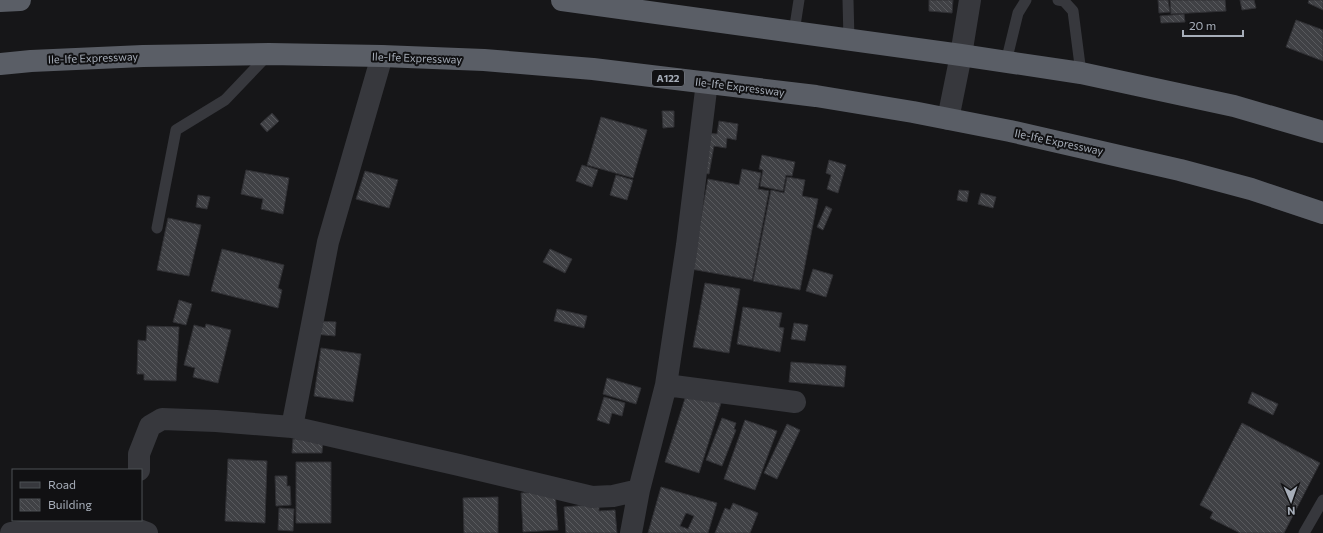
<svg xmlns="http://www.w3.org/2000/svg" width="1323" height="533" viewBox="0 0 1323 533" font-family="Commissioner,sans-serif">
<defs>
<pattern id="building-back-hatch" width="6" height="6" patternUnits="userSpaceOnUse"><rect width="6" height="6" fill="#404145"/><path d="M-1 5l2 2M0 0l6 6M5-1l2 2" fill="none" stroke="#595a5e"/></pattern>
</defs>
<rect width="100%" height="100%" fill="#161618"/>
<!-- building -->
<path fill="url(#building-back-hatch)" stroke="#303034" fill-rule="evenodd" d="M929 0H953L952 13 929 11Z
M1158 0H1168L1170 12 1159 13Z
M1170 0H1225L1226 11 1171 14Z
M1240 0H1254L1256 8 1242 10Z
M1309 0H1323V10L1308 3Z
M1184 14 1185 22 1161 23 1160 16Z
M1296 20 1323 30V61L1286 47Z
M662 111H674V127L663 128Z
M272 113 279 121 267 132 260 124Z
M601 117 647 130 633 178 587 165Z
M719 121 738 124 736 140 727 138 726 148 714 146 709 174 700 172 707 133 717 134Z
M762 155 795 162 792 176 786 175 783 191 760 186 763 170 759 169Z
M829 160 846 165 838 193 827 189 831 175 826 173Z
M582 165 598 170 592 187 576 181Z
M742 169 761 173 758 189 769 191 752 280 691 269 708 179 739 185Z
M246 170 289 178 283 214 261 209 263 199 241 194Z
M365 171 398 180 389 208 356 199Z
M616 175 633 180 627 200 610 195Z
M787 177 805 180 802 196 818 199 800 290 753 281 771 190 784 193Z
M959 190 969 191 967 202 957 200Z
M981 193 996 197 993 208 978 204Z
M198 195 210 197 207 209 196 207Z
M826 206 832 209 823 230 817 227Z
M168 218 201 225 189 276 157 270Z
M222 249 284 265 278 288 282 290 278 308 211 291Z
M550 249 572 259 565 273 543 262Z
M813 269 833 275 826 297 806 291Z
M705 283 740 289 729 353 693 347Z
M179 300 192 304 186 325 173 322Z
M743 307 782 313 779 327 784 328 780 352 737 344Z
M557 309 587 316 584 328 554 321Z
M315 321 336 322 335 336 314 334Z
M794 323 808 325 805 341 791 339Z
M206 324 231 330 218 383 193 377 195 368 184 365 194 325 205 328Z
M147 326 179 327 176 381 144 380V374H137L138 340 146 341Z
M321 348 361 354 353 402 314 396Z
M791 362 846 366 844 387 789 382Z
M607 378 641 388 636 404 603 394Z
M687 392 721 403 699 473 665 462Z
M1252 392 1278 404 1273 415 1248 403Z
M604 397 625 403 622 416 612 413 609 424 597 420Z
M722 418 736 423 734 429 736 430 722 466 706 460Z
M745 420 777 431 755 490 724 479Z
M1242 423 1320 463 1284 533H1240L1210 518 1213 512 1200 505Z
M787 424 800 430 777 479 764 473Z
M293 439H323L322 453H292Z
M228 459 267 461 265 523 225 521Z
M296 462H331V523H296Z
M275 476H287V486H290L291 505 276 506Z
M661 487 717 503 708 533H648ZM686 513 694 516 688 529 680 526Z
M555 491 558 530 523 532 521 493Z
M498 497V533H464L463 498Z
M733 503 758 513 750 533H715L725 508 730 510Z
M599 504V511L615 510 617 533H566L564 507Z
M279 508 294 509 293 531 278 530Z"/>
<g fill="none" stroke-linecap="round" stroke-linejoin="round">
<!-- service -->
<path stroke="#37383d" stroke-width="11" d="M848 0 849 40
M1058 0 1064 1 1073 11 1081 73
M794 32 799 0
M1006 62 1018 13 1026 0
M157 228 176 130 225 100 268 55
M1304 533 1323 500"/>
<!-- minor -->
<path stroke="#37383d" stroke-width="22" d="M948 119 961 55 970 0
M666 385 795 402
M292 427 328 242 382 56
M139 470V454L150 426 162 419 216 421 292 427 459 465 592 497 613 496 639 490
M11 533 76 527 139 530 147 533
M631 533 639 490 666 385 687 245 707 82"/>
<!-- trunk -->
<path stroke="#5a5e66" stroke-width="22" d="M562 0 961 55 1081 73 1234 106 1323 132
M0 1 20 0
M0 64 31 61 143 56 269 54 382 56 484 60 593 69 816 96 913 112 1010 131 1180 170 1251 189 1323 213"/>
</g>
<g text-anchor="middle" stroke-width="4" stroke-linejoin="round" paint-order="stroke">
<!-- shield labels -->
<rect fill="#111113" stroke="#7a7f87" stroke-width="1" x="652" y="70" width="32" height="16" rx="3"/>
<g font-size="10" font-weight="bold" fill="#a7aeb9">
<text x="668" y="82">A122</text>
</g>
<!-- street labels -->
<g font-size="11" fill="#a7aeb9" stroke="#111113">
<text transform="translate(93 58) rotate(-2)" y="4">Ile-Ife Expressway</text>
<text transform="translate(417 58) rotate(2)" y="4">Ile-Ife Expressway</text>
<text transform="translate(740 87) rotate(7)" y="4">Ile-Ife Expressway</text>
<text transform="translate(1059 142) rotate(12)" y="4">Ile-Ife Expressway</text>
</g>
</g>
<!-- legend -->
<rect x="12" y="469" width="130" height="52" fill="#111113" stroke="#4d5055"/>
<rect x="20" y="482" width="20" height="6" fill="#37383d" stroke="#4d5055"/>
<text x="48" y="489" font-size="12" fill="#a7aeb9">Road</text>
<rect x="20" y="499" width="20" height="12" fill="url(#building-back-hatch)" stroke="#4d5055"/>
<text x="48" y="509" font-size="12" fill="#a7aeb9">Building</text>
<!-- north arrow -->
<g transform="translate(1291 501) rotate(178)" stroke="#111113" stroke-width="3" paint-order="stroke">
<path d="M0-3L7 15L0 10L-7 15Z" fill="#a7aeb9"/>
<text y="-6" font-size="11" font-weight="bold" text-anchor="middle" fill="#a7aeb9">N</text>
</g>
<!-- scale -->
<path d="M1183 30v6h60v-6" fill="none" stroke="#a7aeb9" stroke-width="2"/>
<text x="1189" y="30" font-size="12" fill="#a7aeb9" stroke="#111113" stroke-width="3" paint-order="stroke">20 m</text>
</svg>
